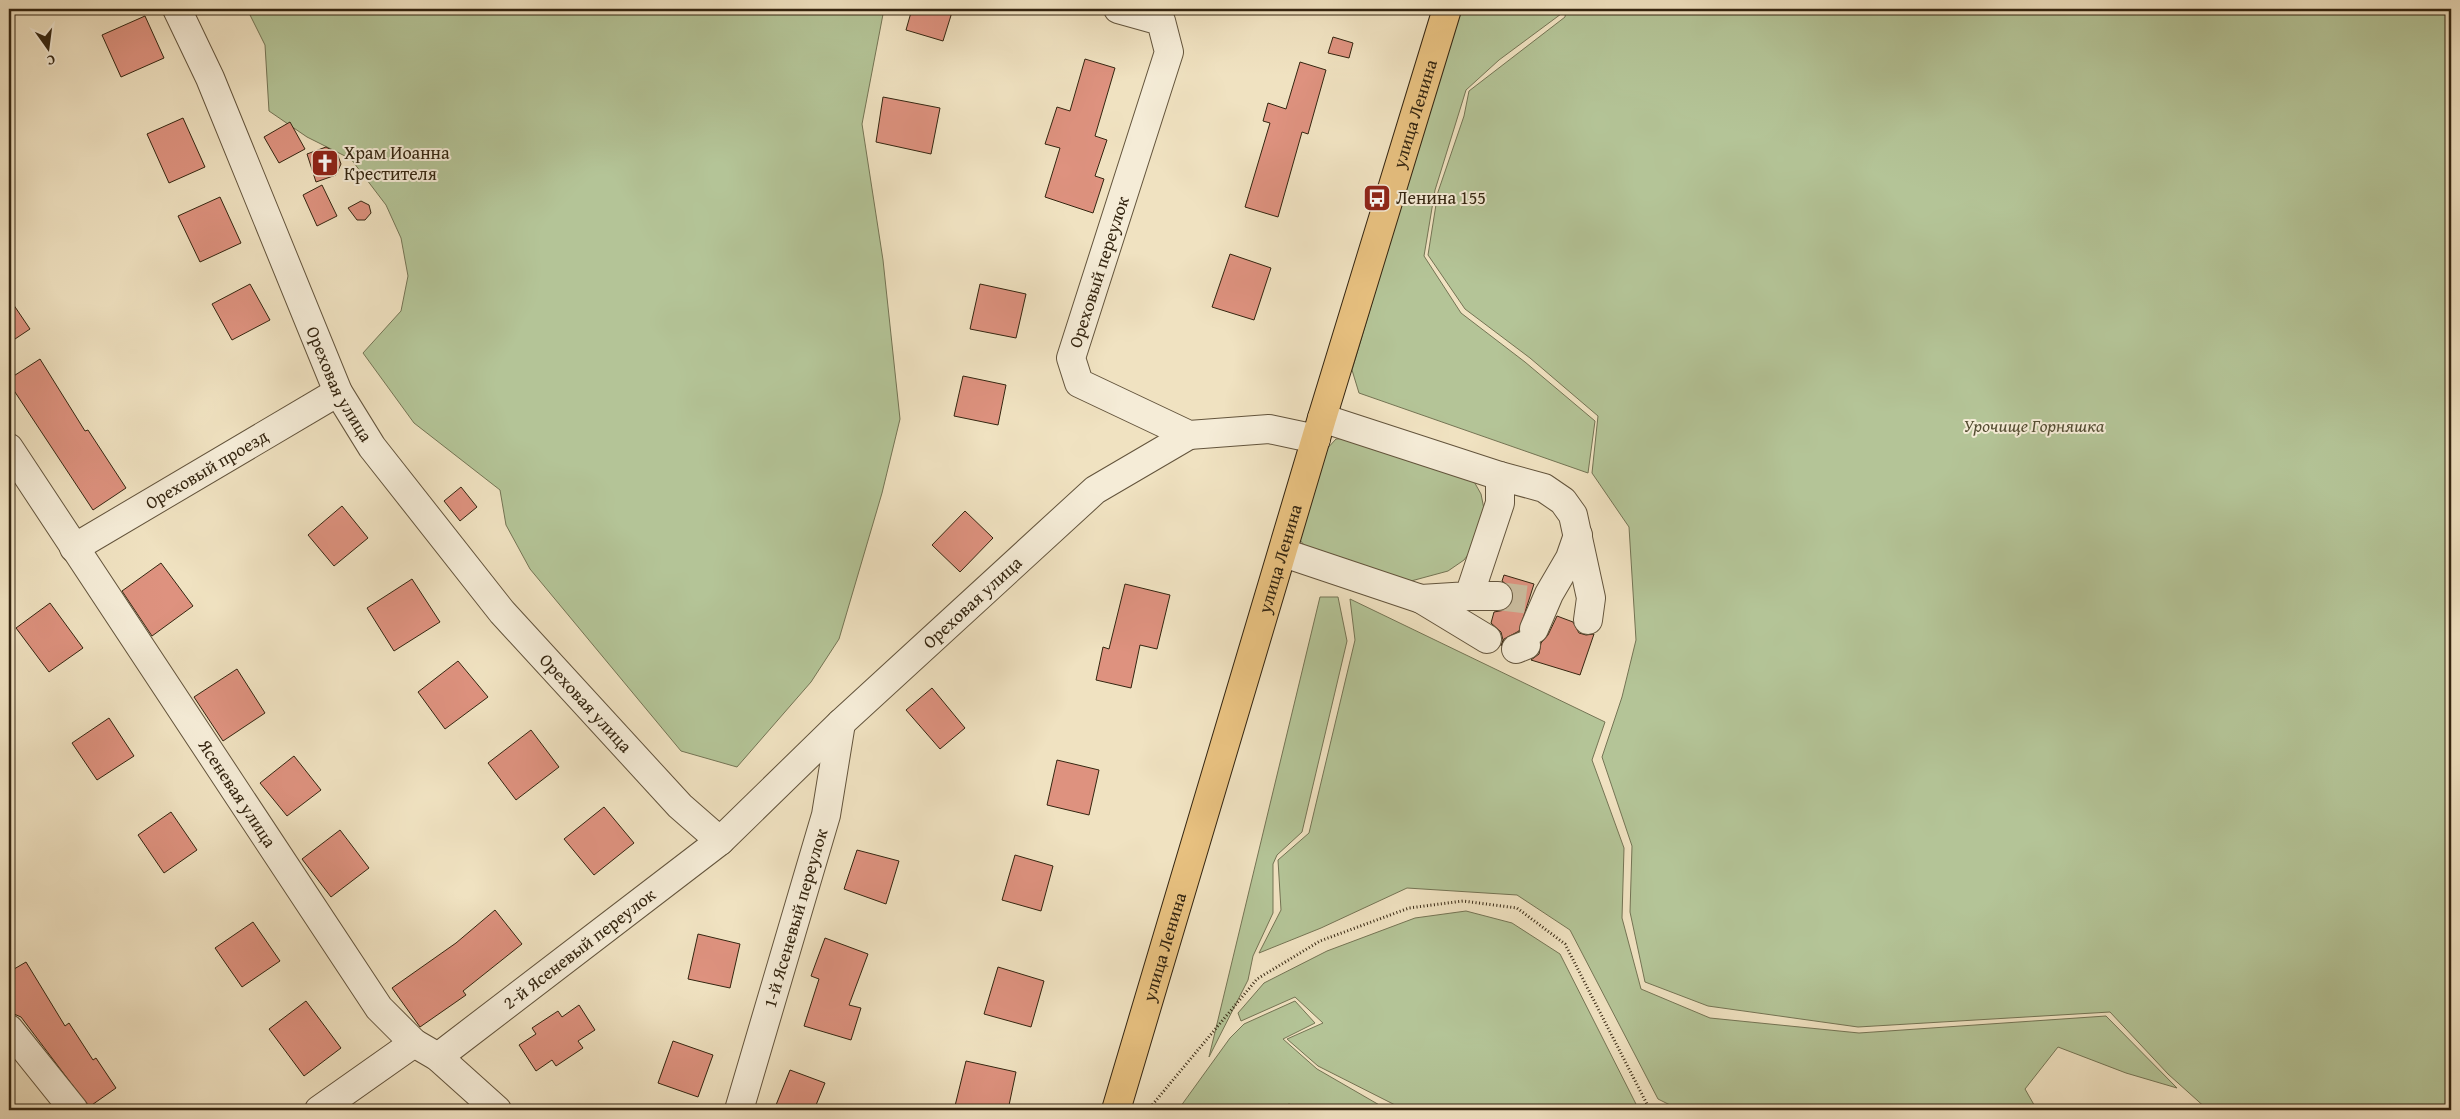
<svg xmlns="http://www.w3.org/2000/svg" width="2460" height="1119" viewBox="0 0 2460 1119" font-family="'Gentium Book Plus',serif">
<rect width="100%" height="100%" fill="#f0e2c1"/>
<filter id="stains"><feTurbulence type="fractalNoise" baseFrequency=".004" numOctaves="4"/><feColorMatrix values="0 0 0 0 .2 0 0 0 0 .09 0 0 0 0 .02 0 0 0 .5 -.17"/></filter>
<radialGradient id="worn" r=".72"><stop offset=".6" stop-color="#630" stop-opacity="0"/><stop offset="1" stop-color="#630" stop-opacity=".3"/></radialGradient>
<!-- green -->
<path fill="#b4c497" stroke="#747454" d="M247 9H884L862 124 883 260 900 419 882 493 839 639 811 682 737 767 681 751 530 569 506 525 500 490 414 423 363 353 401 311 408 276 401 238 386 205 351 159 307 137 269 111 265 45Z
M1459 9H1561V14L1499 60 1466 90 1435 190 1424 256 1461 313 1525 362 1595 421 1588 473 1359 393 1352 370Z
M1566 9H2451V1110H2208L2168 1074 2110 1012 1858 1027 1708 1006 1645 982 1630 912 1632 846 1602 757 1622 697 1636 640 1629 527 1592 473 1598 416 1530 358 1465 309 1428 255 1438 192 1464 116 1469 91 1565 17Z
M1353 438 1472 478 1481 494 1484 509 1476 544 1464 560 1448 571 1411 581H1393L1311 554 1300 540 1324 452 1336 439Z
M1320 597H1338L1347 641 1302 832 1277 855 1273 864V913L1253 956 1248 980 1209 1057Z
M1350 599 1605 722 1592 760 1624 848 1622 918 1641 989 1710 1018 1859 1033 2106 1016 2177 1088 2126 1073 2058 1047 2025 1089 2037 1110H1680L1658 1099 1570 930 1517 895 1407 888 1321 928 1259 953 1281 910 1278 860 1309 833 1355 640Z
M1466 911 1512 923 1560 954 1639 1110H1405L1318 1066 1287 1039 1323 1023 1295 997 1241 1021 1238 1013 1264 983 1327 951 1415 918Z
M1295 1001 1315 1023 1283 1039 1317 1069 1388 1110H1308L1289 1104 1272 1110H1178L1230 1038 1244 1024Z"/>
<!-- building -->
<path fill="#de927f" stroke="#342510" d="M912 9H953L943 41 906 30Z
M145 16 164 58 121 77 102 35Z
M1333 37 1353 43 1349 58 1328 53Z
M1085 59 1115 68 1095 136 1107 140 1095 176 1104 179 1093 213 1045 197 1060 148 1045 144 1057 107 1070 111Z
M1300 62 1326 70 1308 134 1302 132 1278 217 1245 207 1270 123 1263 121 1268 103 1286 109Z
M883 97 940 108 931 154 876 142Z
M183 118 205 167 169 183 147 134Z
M290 122 305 149 279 163 264 137Z
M326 147 337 153 341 164 336 175 316 182 307 154Z
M322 185 337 216 317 226 303 195Z
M220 197 241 243 200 262 178 216Z
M361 201 369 205 371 213 365 220H357L348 208Z
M1230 254 1271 268 1254 320 1212 307Z
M250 284 270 320 232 340 212 304Z
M980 284 1026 294 1016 338 970 329Z
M9 298 30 329 9 343Z
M40 359 85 431 88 430 126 488 93 510 9 383V379Z
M963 376 1006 385 998 425 954 416Z
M461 487 477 507 460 521 444 501Z
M342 506 368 538 334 566 308 535Z
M965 511 993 538 960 572 932 545Z
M161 563 193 606 152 636 122 591Z
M1504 575 1534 584 1519 631 1504 639 1501 646 1503 640 1501 632 1491 623 1494 612 1505 610 1512 603 1514 596 1512 589 1502 581Z
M412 579 440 622 394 651 367 608Z
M1125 584 1170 595 1157 649 1140 645 1131 688 1096 680 1103 647 1109 649Z
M50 603 83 648 49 672 16 628Z
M1557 616 1573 622 1579 633 1586 635 1594 634 1580 675 1531 660 1539 654 1541 643 1548 635Z
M458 661 488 697 445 729 418 692Z
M237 669 265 713 223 741 194 697Z
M932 688 965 728 940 749 906 710Z
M109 718 134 756 97 780 72 743Z
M531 730 559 767 516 800 488 763Z
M294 756 321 790 287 816 260 783Z
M1057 760 1099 770 1089 815 1047 805Z
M604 807 634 843 594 875 564 839Z
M171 812 197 850 164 873 138 835Z
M340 830 369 868 331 897 302 859Z
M857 850 899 861 886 904 844 889Z
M1015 855 1053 866 1041 911 1002 900Z
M495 910 522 944 463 991 466 995 420 1027 392 988 456 943Z
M253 922 280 961 242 987 215 948Z
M698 934 740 944 730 988 688 979Z
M825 938 868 954 849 1005 861 1008 851 1040 804 1026 819 979 811 976Z
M26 962 65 1026 69 1023 93 1060 96 1058 116 1088 89 1107 21 1017 14 1014 9 1005V972Z
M998 967 1044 981 1031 1027 984 1014Z
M306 1001 341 1048 304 1076 269 1029Z
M579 1005 595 1030 578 1041 583 1048 556 1066 552 1060 536 1071 519 1045 536 1034 532 1028 558 1011 562 1017Z
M673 1041 713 1055 698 1097 658 1083Z
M966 1061 1016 1072 1008 1110H954Z
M790 1070 825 1083 814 1110H774Z"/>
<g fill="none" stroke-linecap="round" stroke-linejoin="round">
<!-- minor-tunnel -->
<path stroke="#cabc9e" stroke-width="28" stroke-dasharray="28 14" stroke-linecap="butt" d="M1498 596 1530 600"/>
<!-- minor casing -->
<g stroke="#63543c" stroke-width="30">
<g id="minor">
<path id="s1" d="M177 9 210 78 338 392 372 447 502 612 680 806 720 841 841 723 1095 490 1189 435"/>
<path d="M1118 9 1161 21 1169 52 1071 358 1079 383 1189 435 1269 429 1316 439"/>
<path id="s2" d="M9 448 379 1008 414 1043 438 1057 497 1110"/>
<path d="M1500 476 1544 488 1563 501 1573 515 1591 598 1588 620"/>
<path id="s3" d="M74 548 338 392"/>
<path d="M1284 553 1421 599 1469 596 1500 503V476L1322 418"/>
<path d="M1469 596H1498"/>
<path d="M1421 599 1487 639"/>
<path d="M1534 629 1549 594 1570 558 1578 535"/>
<path d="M1516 649 1526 645"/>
<path d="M9 1029 74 1110"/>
<path id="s4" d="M438 1057 720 841"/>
<path d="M319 1110 414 1043"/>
<path id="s5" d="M739 1110 826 815 841 723"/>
</g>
</g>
<!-- major casing -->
<g stroke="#342510" stroke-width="30">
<g id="major">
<path id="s6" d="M1116 1110 1322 418 1447 9"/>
</g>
</g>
<!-- path -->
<path stroke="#342510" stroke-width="3" stroke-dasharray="1 2.5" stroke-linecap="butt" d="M1148 1110 1257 979 1320 941 1409 908 1463 901 1517 908 1565 944 1650 1110"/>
<!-- minor -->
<use href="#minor" stroke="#f5ecd7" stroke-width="28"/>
<!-- major -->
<use href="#major" stroke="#e8c180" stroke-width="28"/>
</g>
<!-- icons -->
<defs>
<g id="church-square" transform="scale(1.4375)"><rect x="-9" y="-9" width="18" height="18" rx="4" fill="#8f2418" stroke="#f5ecd7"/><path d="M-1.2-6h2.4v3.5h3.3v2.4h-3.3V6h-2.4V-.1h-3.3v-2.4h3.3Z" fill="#fff"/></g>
<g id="bus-square" transform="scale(1.4375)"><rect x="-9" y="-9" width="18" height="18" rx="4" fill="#8f2418" stroke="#f5ecd7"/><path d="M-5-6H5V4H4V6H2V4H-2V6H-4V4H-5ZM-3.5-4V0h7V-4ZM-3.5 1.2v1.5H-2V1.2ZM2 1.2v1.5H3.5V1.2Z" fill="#fff"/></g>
</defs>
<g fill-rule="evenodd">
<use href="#church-square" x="325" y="163"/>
<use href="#bus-square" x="1377" y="198"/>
</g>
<g text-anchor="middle" stroke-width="4" stroke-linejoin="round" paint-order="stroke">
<!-- street labels -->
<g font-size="18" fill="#342510" stroke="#f5ecd7">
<text dy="6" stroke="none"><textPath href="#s6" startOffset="1040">улица Ленина</textPath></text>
<text transform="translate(1099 272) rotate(-72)" y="6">Ореховый переулок</text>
<text dy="6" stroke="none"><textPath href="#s1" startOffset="409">Ореховая улица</textPath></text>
<text dy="6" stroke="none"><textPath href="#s3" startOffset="154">Ореховый проезд</textPath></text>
<text dy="6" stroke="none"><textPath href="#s6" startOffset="575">улица Ленина</textPath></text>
<text dy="6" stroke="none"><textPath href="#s1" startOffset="1354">Ореховая улица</textPath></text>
<text dy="6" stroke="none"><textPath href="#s1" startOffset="814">Ореховая улица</textPath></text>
<text dy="6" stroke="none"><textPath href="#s2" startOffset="414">Ясеневая улица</textPath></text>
<text dy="6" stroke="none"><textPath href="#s5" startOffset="200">1-й Ясеневый переулок</textPath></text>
<text dy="6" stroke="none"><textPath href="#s6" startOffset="170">улица Ленина</textPath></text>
<text dy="6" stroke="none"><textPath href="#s4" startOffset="178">2-й Ясеневый переулок</textPath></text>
</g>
<!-- poi labels -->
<g font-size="18" fill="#342510" stroke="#f5ecd7" text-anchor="start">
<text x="344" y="159">Храм Иоанна<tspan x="344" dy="21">Крестителя</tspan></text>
<text x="1396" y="204">Ленина 155</text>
</g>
<!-- park labels -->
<g font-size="18" font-style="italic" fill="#544d32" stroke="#f5ecd7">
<text x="2034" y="432">Урочище Горняшка</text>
</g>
</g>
<!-- margin -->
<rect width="2460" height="1119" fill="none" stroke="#f0e2c1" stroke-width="30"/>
<rect x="10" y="10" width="2440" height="1099" fill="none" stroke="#342510" stroke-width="2.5"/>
<rect x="15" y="15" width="2430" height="1089" fill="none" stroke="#342510"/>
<!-- north arrow -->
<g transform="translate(48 48) rotate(166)" stroke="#f5ecd7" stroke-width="4" paint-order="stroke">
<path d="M0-4L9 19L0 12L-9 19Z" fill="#342510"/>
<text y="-8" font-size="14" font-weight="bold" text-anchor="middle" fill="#342510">С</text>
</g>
<rect width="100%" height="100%" filter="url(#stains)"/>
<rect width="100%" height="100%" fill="url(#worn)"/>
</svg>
